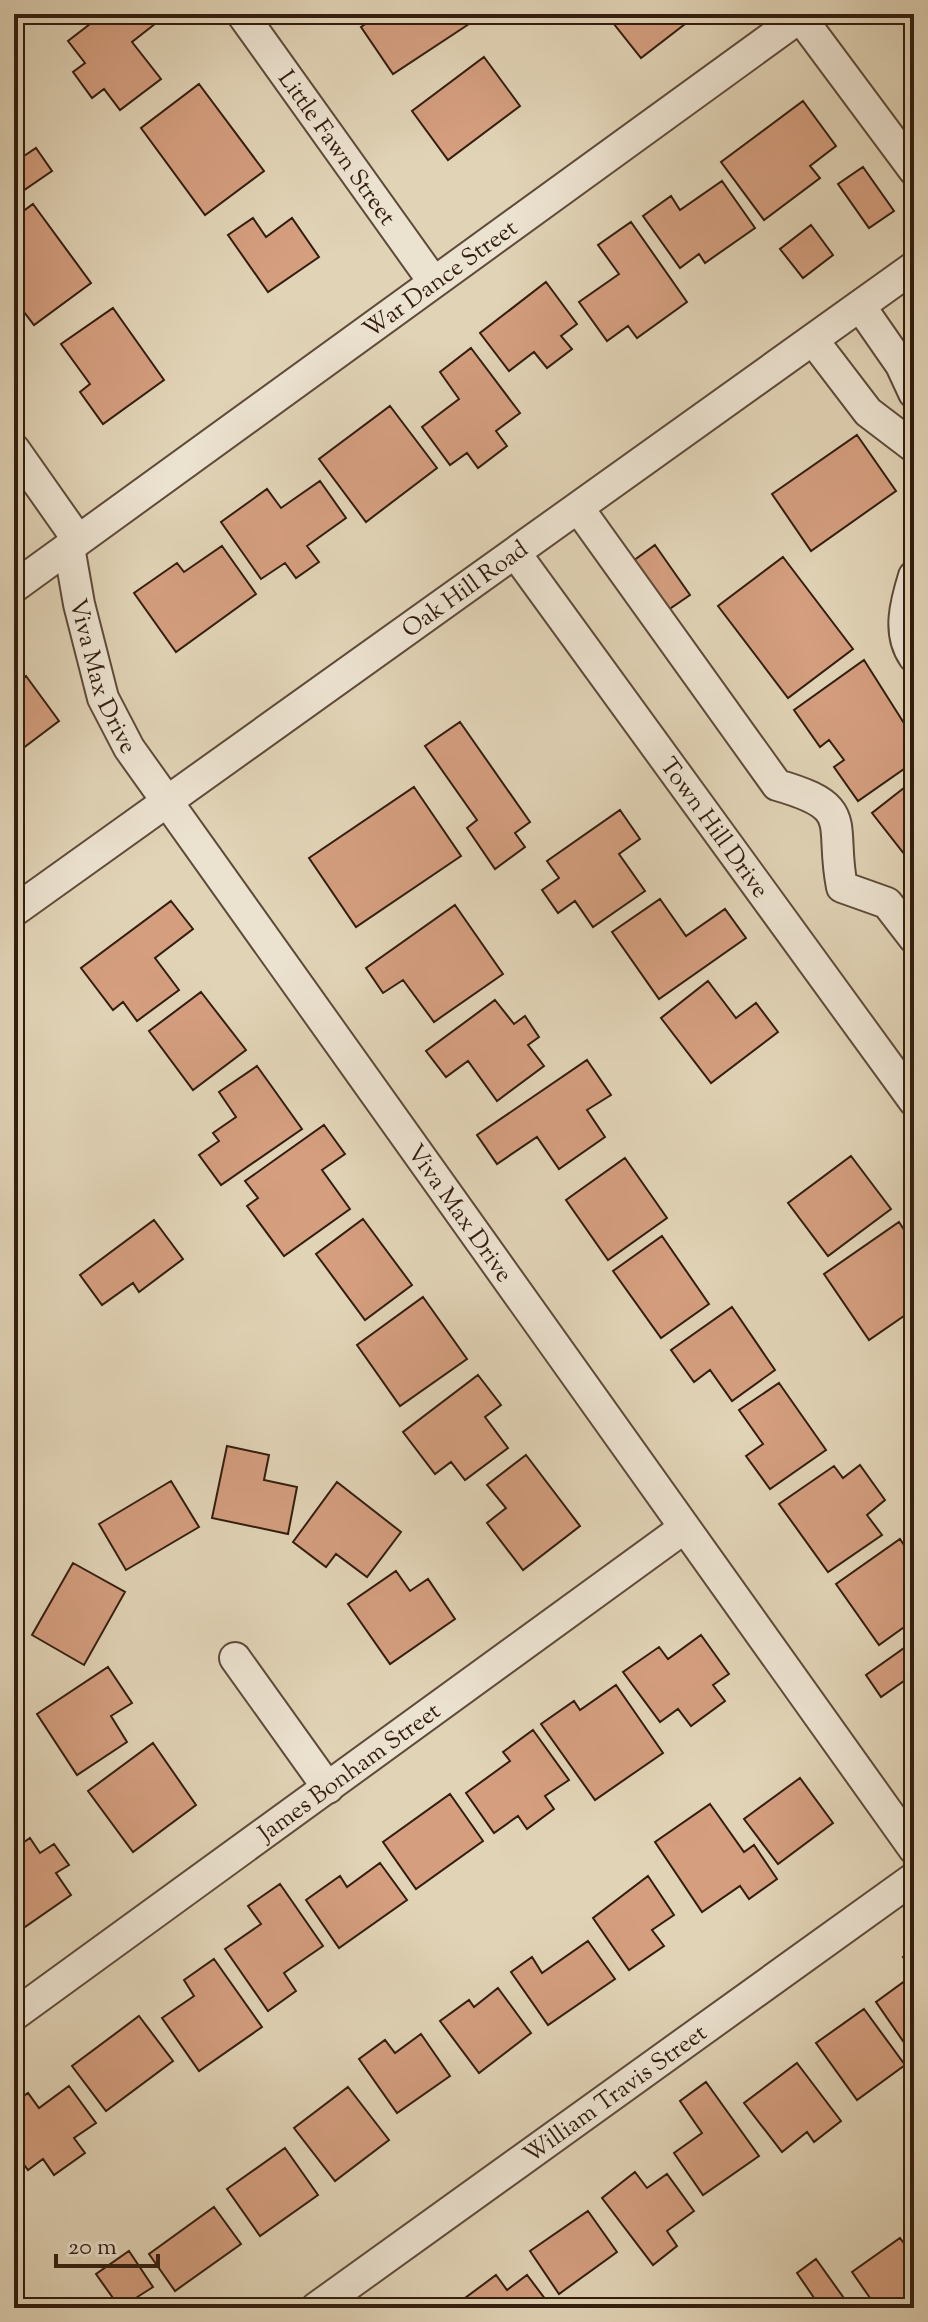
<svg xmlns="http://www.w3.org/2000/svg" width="928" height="2322" viewBox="0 0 928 2322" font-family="'Sorts Mill Goudy',serif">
<rect width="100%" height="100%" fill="#e1d3b6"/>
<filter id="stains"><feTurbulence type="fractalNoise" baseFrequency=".0025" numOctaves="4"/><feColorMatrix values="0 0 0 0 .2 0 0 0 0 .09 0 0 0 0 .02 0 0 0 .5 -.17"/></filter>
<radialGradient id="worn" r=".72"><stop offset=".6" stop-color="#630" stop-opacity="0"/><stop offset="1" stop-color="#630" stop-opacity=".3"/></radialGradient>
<!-- building -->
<path fill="#d49e7f" stroke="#331d0f" stroke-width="2" d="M103 14H154L160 20 132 42 161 79 120 110 104 89 92 98 73 72 85 63 68 41Z
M380 14H467L472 22 393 74 361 27Z
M606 14H698L641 58Z
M484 57 520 106 448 160 412 111Z
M199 84 264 171 205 215 141 128Z
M803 101 836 146 810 166 820 178 764 220 721 162Z
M36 148 52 171 14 197V149L21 158Z
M863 167 894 211 869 228 838 184Z
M722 181 755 228 705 263 699 254 680 268 643 216 671 196 680 210Z
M33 204 91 283 34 325 14 299V271L22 265 14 254V218Z
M253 218 266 237 292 218 319 257 268 292 228 235Z
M631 222 687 302 637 338 628 326 607 341 579 302 619 274 598 245Z
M811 225 833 255 803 278 780 249Z
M546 282 577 324 561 336 572 349 547 368 534 352 509 371 480 333Z
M113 308 164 380 103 424 80 392 90 384 61 344Z
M471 348 520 413 496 431 507 446 478 468 467 453 450 465 422 427 459 399 440 372Z
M390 406 437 468 366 522 319 459Z
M857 435 896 491 811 551 772 494Z
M320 481 346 518 307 546 319 562 296 578 285 563 261 579 221 522 267 489 281 508Z
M655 545 690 595 668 610 633 561Z
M222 546 256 594 176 652 134 593 177 563 184 572Z
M783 557 853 649 788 698 718 606Z
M864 660 914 739V762L858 801 834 767 844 760 829 740 820 747 794 710Z
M26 676 59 721 14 755V685Z
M460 722 530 822 515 833 525 847 495 869 467 828 477 820 425 746Z
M914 780V847L905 855 872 813Z
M414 787 461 856 356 927 309 858Z
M620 810 640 839 619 854 645 891 593 927 575 901 558 913 542 890 559 878 547 861Z
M660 899 686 936 725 909 746 938 659 999 612 932Z
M171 901 193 929 155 958 179 990 137 1021 123 1002 113 1010 81 968Z
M455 905 503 974 434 1022 403 980 383 993 366 968Z
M708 981 736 1018 756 1003 778 1032 711 1083 661 1018Z
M201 992 246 1050 193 1090 149 1031Z
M495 1000 514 1024 525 1016 539 1037 528 1045 544 1066 497 1101 468 1061 446 1077 426 1051Z
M587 1060 611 1095 587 1110 605 1137 559 1169 537 1137 497 1164 477 1135Z
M257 1066 302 1129 221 1185 199 1155 219 1141 213 1133 236 1117 219 1092Z
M324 1125 345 1154 322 1170 350 1209 284 1256 247 1206 258 1198 245 1181Z
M851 1156 891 1209 828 1256 788 1203Z
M625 1158 667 1218 608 1260 566 1200Z
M363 1219 412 1285 365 1320 316 1254Z
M154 1220 183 1259 139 1292 133 1283 102 1305 80 1275Z
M899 1222 914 1245V1309L869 1340 824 1274Z
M662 1236 709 1304 661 1338 613 1271Z
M423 1297 467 1359 400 1406 357 1345Z
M732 1307 775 1370 732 1401 710 1370 694 1382 671 1350Z
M478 1375 501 1405 485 1417 508 1448 465 1480 451 1462 435 1474 403 1432Z
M779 1383 826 1450 770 1489 746 1456 763 1444 739 1410Z
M227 1446 269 1455 264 1480 297 1487 288 1534 212 1518Z
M526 1455 580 1526 523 1570 487 1523 506 1508 487 1485Z
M860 1465 885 1500 867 1515 882 1535 828 1572 779 1504 834 1466 843 1478Z
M171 1481 199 1527 126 1570 99 1524Z
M337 1482 401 1532 367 1577 336 1554 326 1567 293 1542Z
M900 1539 914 1560V1620L879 1645 836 1584Z
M73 1563 125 1592 84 1665 32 1635Z
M396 1571 410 1591 428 1579 455 1619 390 1664 348 1604Z
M701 1635 729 1674 713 1685 725 1701 691 1726 678 1709 660 1722 623 1672 659 1647 668 1659Z
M914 1641V1695L904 1681 881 1697 866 1675Z
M108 1667 132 1703 111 1716 127 1742 77 1775 37 1714Z
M616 1685 663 1753 595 1800 541 1724 574 1701 580 1710Z
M533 1730 569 1780 545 1796 554 1809 527 1829 518 1816 494 1833 466 1793 510 1761 503 1752Z
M153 1743 196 1805 133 1852 88 1791Z
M800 1778 833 1823 778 1864 744 1819Z
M450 1794 483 1841 416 1889 383 1842Z
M710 1804 744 1852 754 1845 777 1879 749 1899 740 1886 702 1912 655 1842Z
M30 1838 40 1853 54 1844 69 1865 56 1873 71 1895 22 1929 14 1917V1849Z
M380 1863 407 1900 339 1948 306 1900 340 1876 347 1887Z
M648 1876 674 1915 652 1930 664 1946 629 1970 593 1918Z
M280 1884 323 1946 284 1973 296 1991 268 2011 225 1949 261 1924 248 1906Z
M588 1941 615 1979 548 2025 511 1972 532 1957 542 1973Z
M914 1950V1973L903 1957Z
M214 1959 262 2027 199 2071 162 2018 194 1996 184 1980Z
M909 1978 914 1985V2057L876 2002Z
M498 1988 531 2033 479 2073 440 2021 469 2000 474 2007Z
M864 2009 905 2065 857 2100 816 2043Z
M139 2016 173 2061 106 2111 72 2066Z
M421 2034 450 2076 397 2113 359 2059 385 2040 395 2053Z
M797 2063 841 2121 814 2142 807 2132 782 2152 744 2103Z
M706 2082 759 2156 703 2195 674 2153 702 2133 680 2101Z
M69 2086 96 2123 74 2138 85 2153 54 2175 43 2159 28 2170 14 2151V2103L28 2093 39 2108Z
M348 2087 389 2140 335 2181 294 2128Z
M285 2148 318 2195 260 2236 227 2189Z
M635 2172 647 2188 667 2174 694 2211 667 2231 677 2246 653 2265 602 2198Z
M214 2207 241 2244 175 2291 149 2254Z
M588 2211 617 2252 559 2294 530 2251Z
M900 2238 914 2257V2308H877L852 2272Z
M129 2251 153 2287 120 2308 96 2274Z
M816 2259 851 2308H821L797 2273Z
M496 2275 507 2290 527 2275 552 2308H467L461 2301Z"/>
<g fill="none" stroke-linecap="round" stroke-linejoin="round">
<!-- street casing -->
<g stroke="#5e4a39" stroke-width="34">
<g id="street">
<path id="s1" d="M242 14 433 281"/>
<path d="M798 14 914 170"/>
<path d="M860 306 901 365 914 393"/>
<path d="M813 340 868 412 914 447"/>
<path d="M14 449 78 540"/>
<path d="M579 509 777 785C857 808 829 822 842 887L887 903 914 938"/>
<path id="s2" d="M69 547 79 604 103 698 129 748 914 1849"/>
<path id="s3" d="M516 554 914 1101"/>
<path d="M914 576C906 602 897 633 914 657"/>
<path id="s4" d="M14 587 800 17"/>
<path id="s5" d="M14 911 914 267"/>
<path d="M235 1658 328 1788"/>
<path id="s6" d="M14 2015 684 1528"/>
<path id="s7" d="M316 2308 914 1878"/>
</g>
</g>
<!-- street -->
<use href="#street" stroke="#ece2d0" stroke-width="30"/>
</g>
<g text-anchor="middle" stroke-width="6" stroke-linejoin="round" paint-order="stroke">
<!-- street labels -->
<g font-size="24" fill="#331d0f" stroke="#ece2d0">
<text dy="8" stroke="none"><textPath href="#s1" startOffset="164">Little Fawn Street</textPath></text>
<text dy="8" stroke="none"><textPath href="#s4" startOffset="526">War Dance Street</textPath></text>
<text dy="8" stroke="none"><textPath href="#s5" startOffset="554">Oak Hill Road</textPath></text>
<text dy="8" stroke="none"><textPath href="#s2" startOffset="134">Viva Max Drive</textPath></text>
<text dy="8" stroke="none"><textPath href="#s3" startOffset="338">Town Hill Drive</textPath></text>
<text dy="8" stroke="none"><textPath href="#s2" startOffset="782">Viva Max Drive</textPath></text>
<text dy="8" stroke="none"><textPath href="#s6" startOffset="414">James Bonham Street</textPath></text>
<text dy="8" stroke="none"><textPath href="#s7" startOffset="368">William Travis Street</textPath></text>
</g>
</g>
<!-- margin -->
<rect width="928" height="2322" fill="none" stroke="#e1d3b6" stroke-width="48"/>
<rect x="16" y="16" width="896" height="2290" fill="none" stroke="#331d0f" stroke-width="4"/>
<rect x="24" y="24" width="880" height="2274" fill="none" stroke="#331d0f" stroke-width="2"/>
<!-- scale -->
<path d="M56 2254v12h102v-12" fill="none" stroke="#331d0f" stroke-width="4"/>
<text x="68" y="2254" font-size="24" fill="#331d0f" stroke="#ece2d0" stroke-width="6" paint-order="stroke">20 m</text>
<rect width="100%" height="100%" filter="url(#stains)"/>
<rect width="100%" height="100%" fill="url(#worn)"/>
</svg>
